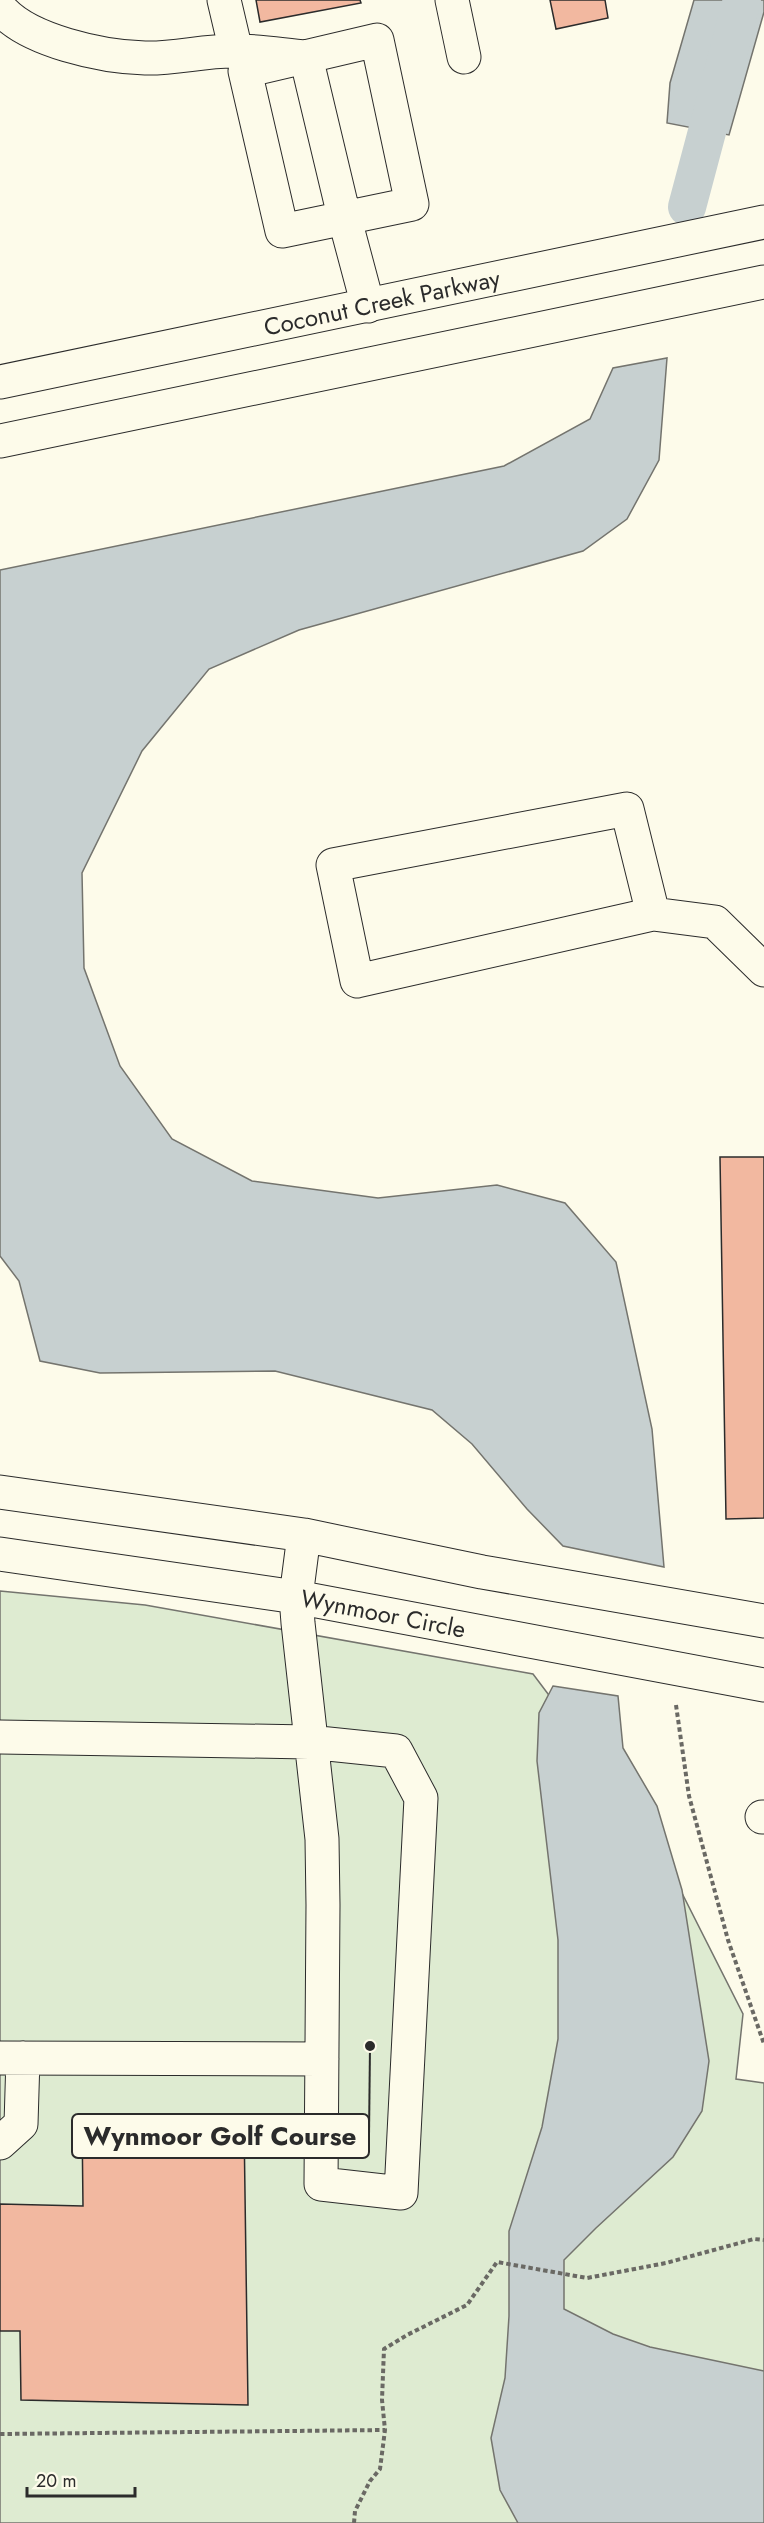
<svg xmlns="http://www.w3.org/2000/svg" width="764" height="2523" viewBox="0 0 764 2523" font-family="Jost,sans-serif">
<rect width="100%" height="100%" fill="#fdfbea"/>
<!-- green -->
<path fill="#deebd1" stroke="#74746e" stroke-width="1.5" d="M0 1591 145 1605 533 1674 649 1828 743 2014 736 2079 764 2083V2523H0Z"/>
<!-- water -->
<path fill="#c7d0d0" stroke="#74746e" stroke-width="1.5" d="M694 0H764V12L729 135 667 123 670 83Z
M667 358 659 460 627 519 583 551 299 630 209 669 142 751 82 873 84 968 120 1066 172 1139 252 1181 378 1198 497 1185 565 1203 616 1262 652 1429 664 1567 563 1546 527 1509 472 1444 432 1410 275 1371 100 1373 40 1361 19 1281 0 1256V570L504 466 590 419 613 368Z
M553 1686 618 1696 623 1748 657 1806 682 1890 709 2061 702 2111 673 2157 596 2228 564 2260V2309L613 2334 650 2347 764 2371V2523H518L500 2490 491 2438 505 2378 509 2316V2231L542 2127 558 2039V1940L537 1761 539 1713Z"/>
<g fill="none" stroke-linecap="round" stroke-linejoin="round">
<!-- canal -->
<path stroke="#c7d0d0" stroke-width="38" d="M687 207 742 0"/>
</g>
<!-- building -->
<path fill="#f2b8a0" stroke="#2b2b2b" stroke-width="1.5" d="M256 0H360L361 3 260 22Z
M550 0H605L608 18 556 29Z
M720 1157H764V1518L726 1519Z
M82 2119 244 2123 248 2405 21 2400 20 2331H0V2204L83 2206Z"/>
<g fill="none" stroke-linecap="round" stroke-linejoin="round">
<!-- minor casing -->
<g stroke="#2b2b2b" stroke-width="35">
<path id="minor" d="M224 0 236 51
M452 0 464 57
M0 8C27 41 103 57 145 58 175 59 206 50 237 51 260 51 283 55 306 57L344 216 368 306
M377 40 412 204 282 231 245 71Z
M653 914 627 809 333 865 357 981 653 914 715 922 764 970
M0 1492 304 1535 482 1572 764 1621
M0 1554 296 1597 764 1685
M0 1737 309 1742 396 1751 421 1798 401 2193 321 2184 323 1905 322 1839 298 1623 296 1597 304 1535
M762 1817H764
M0 2058 322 2059
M0 2143 21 2124 23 2058"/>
</g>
<!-- major casing -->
<g stroke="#2b2b2b" stroke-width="35">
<path id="major" d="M0 382 764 222
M0 441 764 282"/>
</g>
<!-- path -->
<path stroke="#6a6964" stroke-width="4" stroke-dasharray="4.5 3" stroke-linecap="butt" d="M676 1705 689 1796 728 1940 764 2044
M0 2434 385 2430
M354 2523 355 2511 370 2481 380 2469 385 2430 382 2400 384 2349 407 2335 467 2305 497 2262 587 2278 666 2263 754 2239 764 2240"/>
<!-- minor -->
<use href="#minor" stroke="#fdfbea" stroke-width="33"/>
<!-- major -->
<use href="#major" stroke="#fdfbea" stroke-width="33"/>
</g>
<g text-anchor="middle" stroke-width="4.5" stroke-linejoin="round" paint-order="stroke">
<!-- street labels -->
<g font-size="24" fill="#2b2b2b" stroke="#fdfbea">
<text transform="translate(382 303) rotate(-12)" y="8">Coconut Creek Parkway</text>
<text transform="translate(383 1614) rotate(11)" y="8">Wynmoor Circle</text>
</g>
</g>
<!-- callouts -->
<path fill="none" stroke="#2b2b2b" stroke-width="2" d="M370 2046L369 2136"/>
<circle fill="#2b2b2b" stroke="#fdfbea" stroke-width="2" cx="370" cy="2046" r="6"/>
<rect fill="#fdfbea" stroke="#2b2b2b" stroke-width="2" x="72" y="2114" width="297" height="44" rx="6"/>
<g font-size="26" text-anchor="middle" font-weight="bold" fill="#2b2b2b">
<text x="220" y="2145">Wynmoor Golf Course</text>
</g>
<!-- scale -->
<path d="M27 2487v9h108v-9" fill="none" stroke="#2b2b2b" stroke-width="3"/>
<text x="36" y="2487" font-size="18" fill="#2b2b2b" stroke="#fdfbea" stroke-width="4.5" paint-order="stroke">20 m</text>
</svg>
